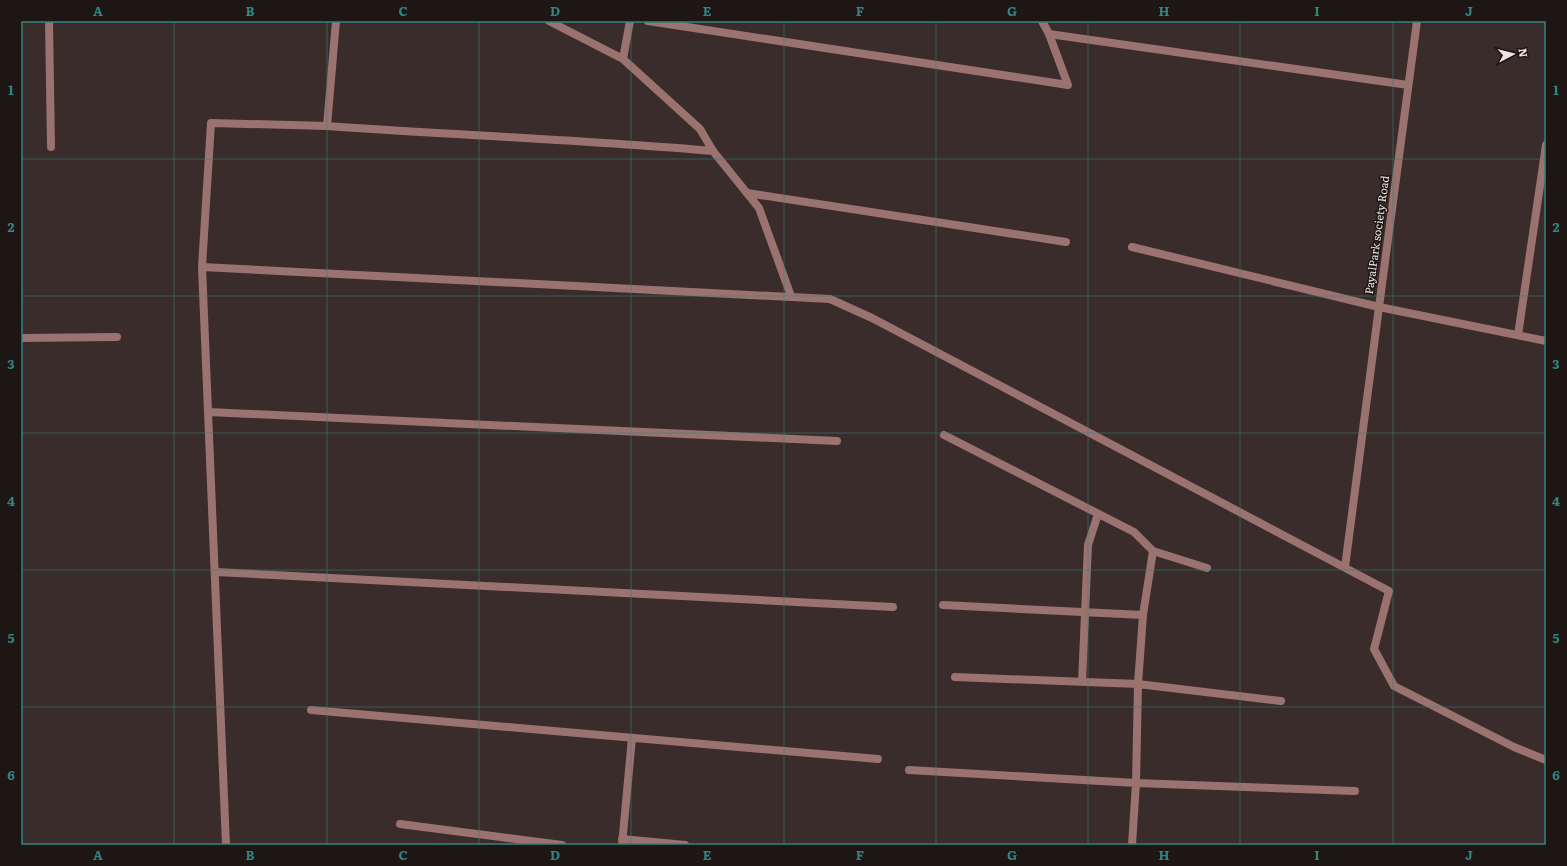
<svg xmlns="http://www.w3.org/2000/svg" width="1567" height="866" viewBox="0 0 1567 866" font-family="Literata,serif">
<rect width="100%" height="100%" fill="#3a2c2a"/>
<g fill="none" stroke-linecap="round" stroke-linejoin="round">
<!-- lane -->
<path stroke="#9a726f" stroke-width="8" d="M21 338 117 337
M311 710 878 759
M400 824 562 845
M622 839 685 845
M622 845 632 738"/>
<!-- street -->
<path stroke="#9a726f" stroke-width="8" d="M49 21 51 147
M549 21 623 59
M630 21 623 59 700 129 713 151 759 208 791 296
M648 21 1068 85 1049 34 1042 21
M1417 21 1379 307 1546 341
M1049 34 1408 85
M327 126C456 135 584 140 713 151
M747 193 1066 242
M1132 247 1379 307 1345 567
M202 267 830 299 872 318 1389 591 1374 649 1394 686 1514 747 1546 760
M1518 335 1546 145
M209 412 837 441
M944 435 1134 532 1153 551 1143 615 1138 684 1136 783 1132 845
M1153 551 1207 568
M216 572 893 607
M943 605 1143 615
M955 677 1138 684 1281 701
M1082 682 1088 545 1098 514
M909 770 1136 783 1355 791
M226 845 202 267 211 123 327 126 336 21"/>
</g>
<!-- grid -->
<path fill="none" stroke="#308680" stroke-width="1" stroke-opacity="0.55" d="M174 21V845M327 21V845M479 21V845M631 21V845M784 21V845M936 21V845M1088 21V845M1240 21V845M1393 21V845M21 159H1546M21 296H1546M21 433H1546M21 570H1546M21 707H1546"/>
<g text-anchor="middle" stroke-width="3" stroke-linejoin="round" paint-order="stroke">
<!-- street labels -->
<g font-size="11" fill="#eee4e3" stroke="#1d1615">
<text transform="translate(1377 235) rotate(-82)" y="4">PayalPark society Road</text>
</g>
</g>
<!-- border -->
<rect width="1567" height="866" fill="none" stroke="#1d1615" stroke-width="44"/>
<!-- north arrow -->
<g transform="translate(1513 54) rotate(83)" stroke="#1d1615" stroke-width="3" paint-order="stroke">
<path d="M0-3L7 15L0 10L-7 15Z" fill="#eee4e3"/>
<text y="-6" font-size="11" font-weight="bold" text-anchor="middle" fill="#eee4e3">N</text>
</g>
<rect x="22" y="22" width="1523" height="822" fill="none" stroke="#308680" stroke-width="1.5"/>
<g font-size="13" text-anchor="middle" font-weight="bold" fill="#308680">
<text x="98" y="16">A</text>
<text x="250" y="16">B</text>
<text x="403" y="16">C</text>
<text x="555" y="16">D</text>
<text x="707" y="16">E</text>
<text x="860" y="16">F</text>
<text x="1012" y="16">G</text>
<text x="1164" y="16">H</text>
<text x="1317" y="16">I</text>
<text x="1469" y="16">J</text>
<text x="11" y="95">1</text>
<text x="1556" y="95">1</text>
<text x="11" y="232">2</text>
<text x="1556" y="232">2</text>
<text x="11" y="369">3</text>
<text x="1556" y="369">3</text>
<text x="11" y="506">4</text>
<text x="1556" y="506">4</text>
<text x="11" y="643">5</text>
<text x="1556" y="643">5</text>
<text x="11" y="780">6</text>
<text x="1556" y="780">6</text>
<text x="98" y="860">A</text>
<text x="250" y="860">B</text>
<text x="403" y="860">C</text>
<text x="555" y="860">D</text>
<text x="707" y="860">E</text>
<text x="860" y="860">F</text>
<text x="1012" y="860">G</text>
<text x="1164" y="860">H</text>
<text x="1317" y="860">I</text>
<text x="1469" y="860">J</text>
</g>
</svg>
